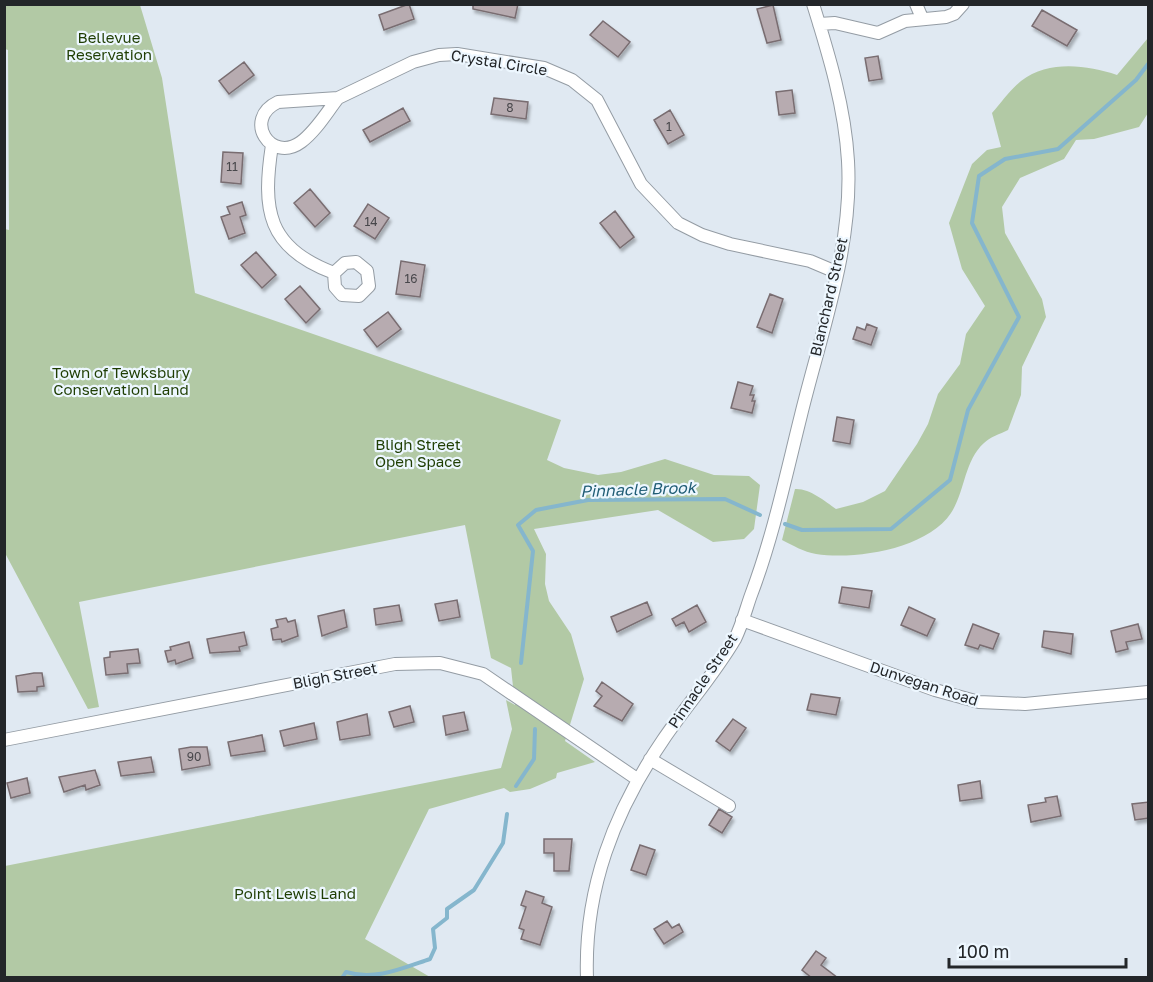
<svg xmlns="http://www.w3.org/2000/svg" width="1153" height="982" viewBox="0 0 1153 982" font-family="'Golos Text',sans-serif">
<defs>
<filter id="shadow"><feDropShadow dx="2" dy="3.5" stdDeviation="1.5" flood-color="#0004"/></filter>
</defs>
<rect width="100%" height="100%" fill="#e0e9f2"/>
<!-- green -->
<path fill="#b2c9a5" d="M5 5H140L162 78 195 293 561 420 547 460 564 468 598 475 621 472 665 459 714 475 749 476 760 485 754 529 744 539 713 542 658 510 534 529 546 554 545 584 549 601 571 634 584 679 565 741 595 762 557 773 556 778 530 789 510 792 504 788 429 809 365 939 430 977 5 978V866L501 768 512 729 506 700 515 705 511 668 491 658 465 525 79 602 99 707 88 709 5 553V229L9 230 8 50 5 49Z
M1148 38V113L1139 127 1094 139 1076 140 1064 159 1020 178 1002 207 1005 233 1042 299 1046 317 1022 367 1021 395 1008 430C1000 434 990 437 984 443 964 461 965 492 951 513 927 549 856 560 816 554 804 552 792 545 782 540L795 489C809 488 825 501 836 509L863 502 885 491 917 444 928 424 938 394 960 364 966 334 985 306 962 269 949 223 972 164 987 150 1001 147 992 113C1001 103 1010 90 1021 81 1049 60 1086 65 1117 75Z"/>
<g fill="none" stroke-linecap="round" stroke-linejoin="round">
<!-- stream -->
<path stroke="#85b6cd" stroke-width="4" d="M785 524 802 530 891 529 950 480 968 410 1019 317 972 223 979 176 1005 159 1058 149 1136 80 1148 64
M521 663 533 551 518 525 536 510 588 500 725 499 760 515
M516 786 534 759 535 729
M342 978 346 972C375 981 403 968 430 959L435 948 433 929 447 918V909L474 890 503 843 507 814"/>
</g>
<!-- building -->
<path fill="#b7abb0" stroke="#796d71" stroke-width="1.5" filter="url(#shadow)" d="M409 4 414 19 384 30 379 15Z
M473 4H518L515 18 473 9Z
M773 5 781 40 767 43 757 9Z
M1042 10 1077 30 1067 46 1032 26Z
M603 21 630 42 618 57 590 35Z
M878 56 882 79 869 81 865 58Z
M244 62 254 75 229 94 219 81Z
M792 90 795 113 779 115 776 92Z
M494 98 528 102 526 119 491 114Z
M403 108 410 121 370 142 363 130Z
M670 110 684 135 668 144 654 120Z
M223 152 243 153 241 184 221 182Z
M310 189 330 213 315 227 294 203Z
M242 202 246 215 240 217 245 233 229 239 221 217 230 214 227 207Z
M368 204 389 218 375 239 354 226Z
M615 211 634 237 620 248 600 223Z
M256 252 276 275 262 288 241 265Z
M401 261 425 265 420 297 396 294Z
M300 286 320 309 306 323 285 299Z
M770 294 783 299 772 333 757 327Z
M388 312 401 329 377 347 364 330Z
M867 324 877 328 871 345 853 339 857 327 865 330Z
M738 382 753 386 750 395H754L752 401H755L752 413 731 408Z
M837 417 854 420 850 444 833 441Z
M842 587 872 591 869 608 839 603Z
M457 600 460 617 439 621 435 604Z
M647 602 652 615 617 632 611 617Z
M399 605 402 621 376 625 374 609Z
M697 605 706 622 689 632 684 622 676 626 672 619Z
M909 607 935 619 927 636 901 625Z
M344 610 347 627 322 636 318 616Z
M286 618 288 622 295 620 298 636 282 642 281 639 273 640 271 629 278 627 276 620Z
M973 624 999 634 993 649 980 645 978 649 965 645Z
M1138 624 1142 639 1126 642 1128 649 1116 652 1111 631Z
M1044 631 1073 634 1071 654 1042 647Z
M244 632 247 645 239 647 240 651 210 653 207 639Z
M189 642 193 658 176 664 175 660 168 662 165 651 171 650 170 647Z
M138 649 140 663 127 664 128 673 106 675 104 658 110 657V652Z
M34 673H42L44 686 37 687V691L18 692 16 676Z
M602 682 633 704 622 721 594 706 602 696 596 691Z
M811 694 840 698 836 715 807 710Z
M410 706 414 722 394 727 389 712Z
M464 712 468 730 446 735 443 716Z
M367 714 370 735 340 740 337 722Z
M733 719 746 728 730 751 716 741Z
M314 723 317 739 284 746 280 731Z
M262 735 265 751 231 756 228 742Z
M191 747H207L210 765 182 770 179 749Z
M151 757 154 772 121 776 118 762Z
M95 770 100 785 86 790 85 785 64 792 59 777Z
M27 778 30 793 11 798 7 783Z
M980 781 982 798 960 801 958 785Z
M1057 796 1061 816 1031 822 1028 805 1046 802 1045 798Z
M1149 802V818L1135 820 1132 804Z
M719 809 732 817 722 833 709 825Z
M544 839H572L569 871H554V853H544Z
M640 845 655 850 646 875 631 870Z
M526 891 544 897 542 903 552 907 540 945 521 939 524 930 519 928 526 907 521 905Z
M667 921 672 928 679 924 683 932 664 944 654 929Z
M816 951 826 958 821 965 838 978H812L802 970Z"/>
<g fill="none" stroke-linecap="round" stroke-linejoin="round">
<!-- minor casing -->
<g stroke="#949ca4" stroke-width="14">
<path id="minor" d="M916 4 922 18
M819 24 835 23 878 33 905 21 946 17 954 14 963 4
M338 98C327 112 316 131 301 142 271 164 242 119 278 102L338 98 413 62 439 55 457 54 544 68 572 80 597 100 641 184 678 223 702 235 730 244 810 261 836 272
M272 145C262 210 267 248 334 273L335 287 342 295 359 296 369 286 367 271 356 262 345 263 334 273
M742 620 935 690 979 702 1025 704 1148 692
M4 740 395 664 440 663 483 674 637 779
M650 759 729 806
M587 978C584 889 614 812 663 740 686 706 714 675 735 639 742 625 746 609 751 595 773 537 786 475 801 415 821 333 853 247 848 161 845 108 829 55 813 4"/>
</g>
<!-- minor -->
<use href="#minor" stroke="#fff" stroke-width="12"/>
</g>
<g text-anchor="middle" stroke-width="4.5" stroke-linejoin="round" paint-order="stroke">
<!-- number labels -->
<g font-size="12" fill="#48474b">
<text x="510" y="112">8</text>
<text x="669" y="131">1</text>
<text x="232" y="171">11</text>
<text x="371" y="226">14</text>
<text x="411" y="283">16</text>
<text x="194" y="761">90</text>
</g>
<!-- park labels -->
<g font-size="15" fill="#1f3e03" stroke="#edf7ff">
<text x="109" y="43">Bellevue<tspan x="109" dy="17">Reservation</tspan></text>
<text x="121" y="378">Town of Tewksbury<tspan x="121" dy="17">Conservation Land</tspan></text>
<text x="418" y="450">Bligh Street<tspan x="418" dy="17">Open Space</tspan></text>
<text x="295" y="899">Point Lewis Land</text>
</g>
<!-- street labels -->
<g font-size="15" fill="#232629" stroke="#edf7ff">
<text transform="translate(499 63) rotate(9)" y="5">Crystal Circle</text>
<text transform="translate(829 297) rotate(-77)" y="5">Blanchard Street</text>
<text transform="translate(335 676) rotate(-11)" y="5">Bligh Street</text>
<text transform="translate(703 681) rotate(-56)" y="5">Pinnacle Street</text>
<text transform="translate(924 684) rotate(18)" y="5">Dunvegan Road</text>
</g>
<!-- water labels -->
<g font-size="16" font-style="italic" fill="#205d75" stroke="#edf7ff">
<text transform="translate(638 489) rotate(-2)" y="6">Pinnacle Brook</text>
</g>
</g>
<!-- border -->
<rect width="1153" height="982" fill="none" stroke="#232629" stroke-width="12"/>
<!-- scale -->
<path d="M949 958v9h177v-9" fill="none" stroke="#232629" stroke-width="3"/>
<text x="958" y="958" font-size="18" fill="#232629" stroke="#edf7ff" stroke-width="4.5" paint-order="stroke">100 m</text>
</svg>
